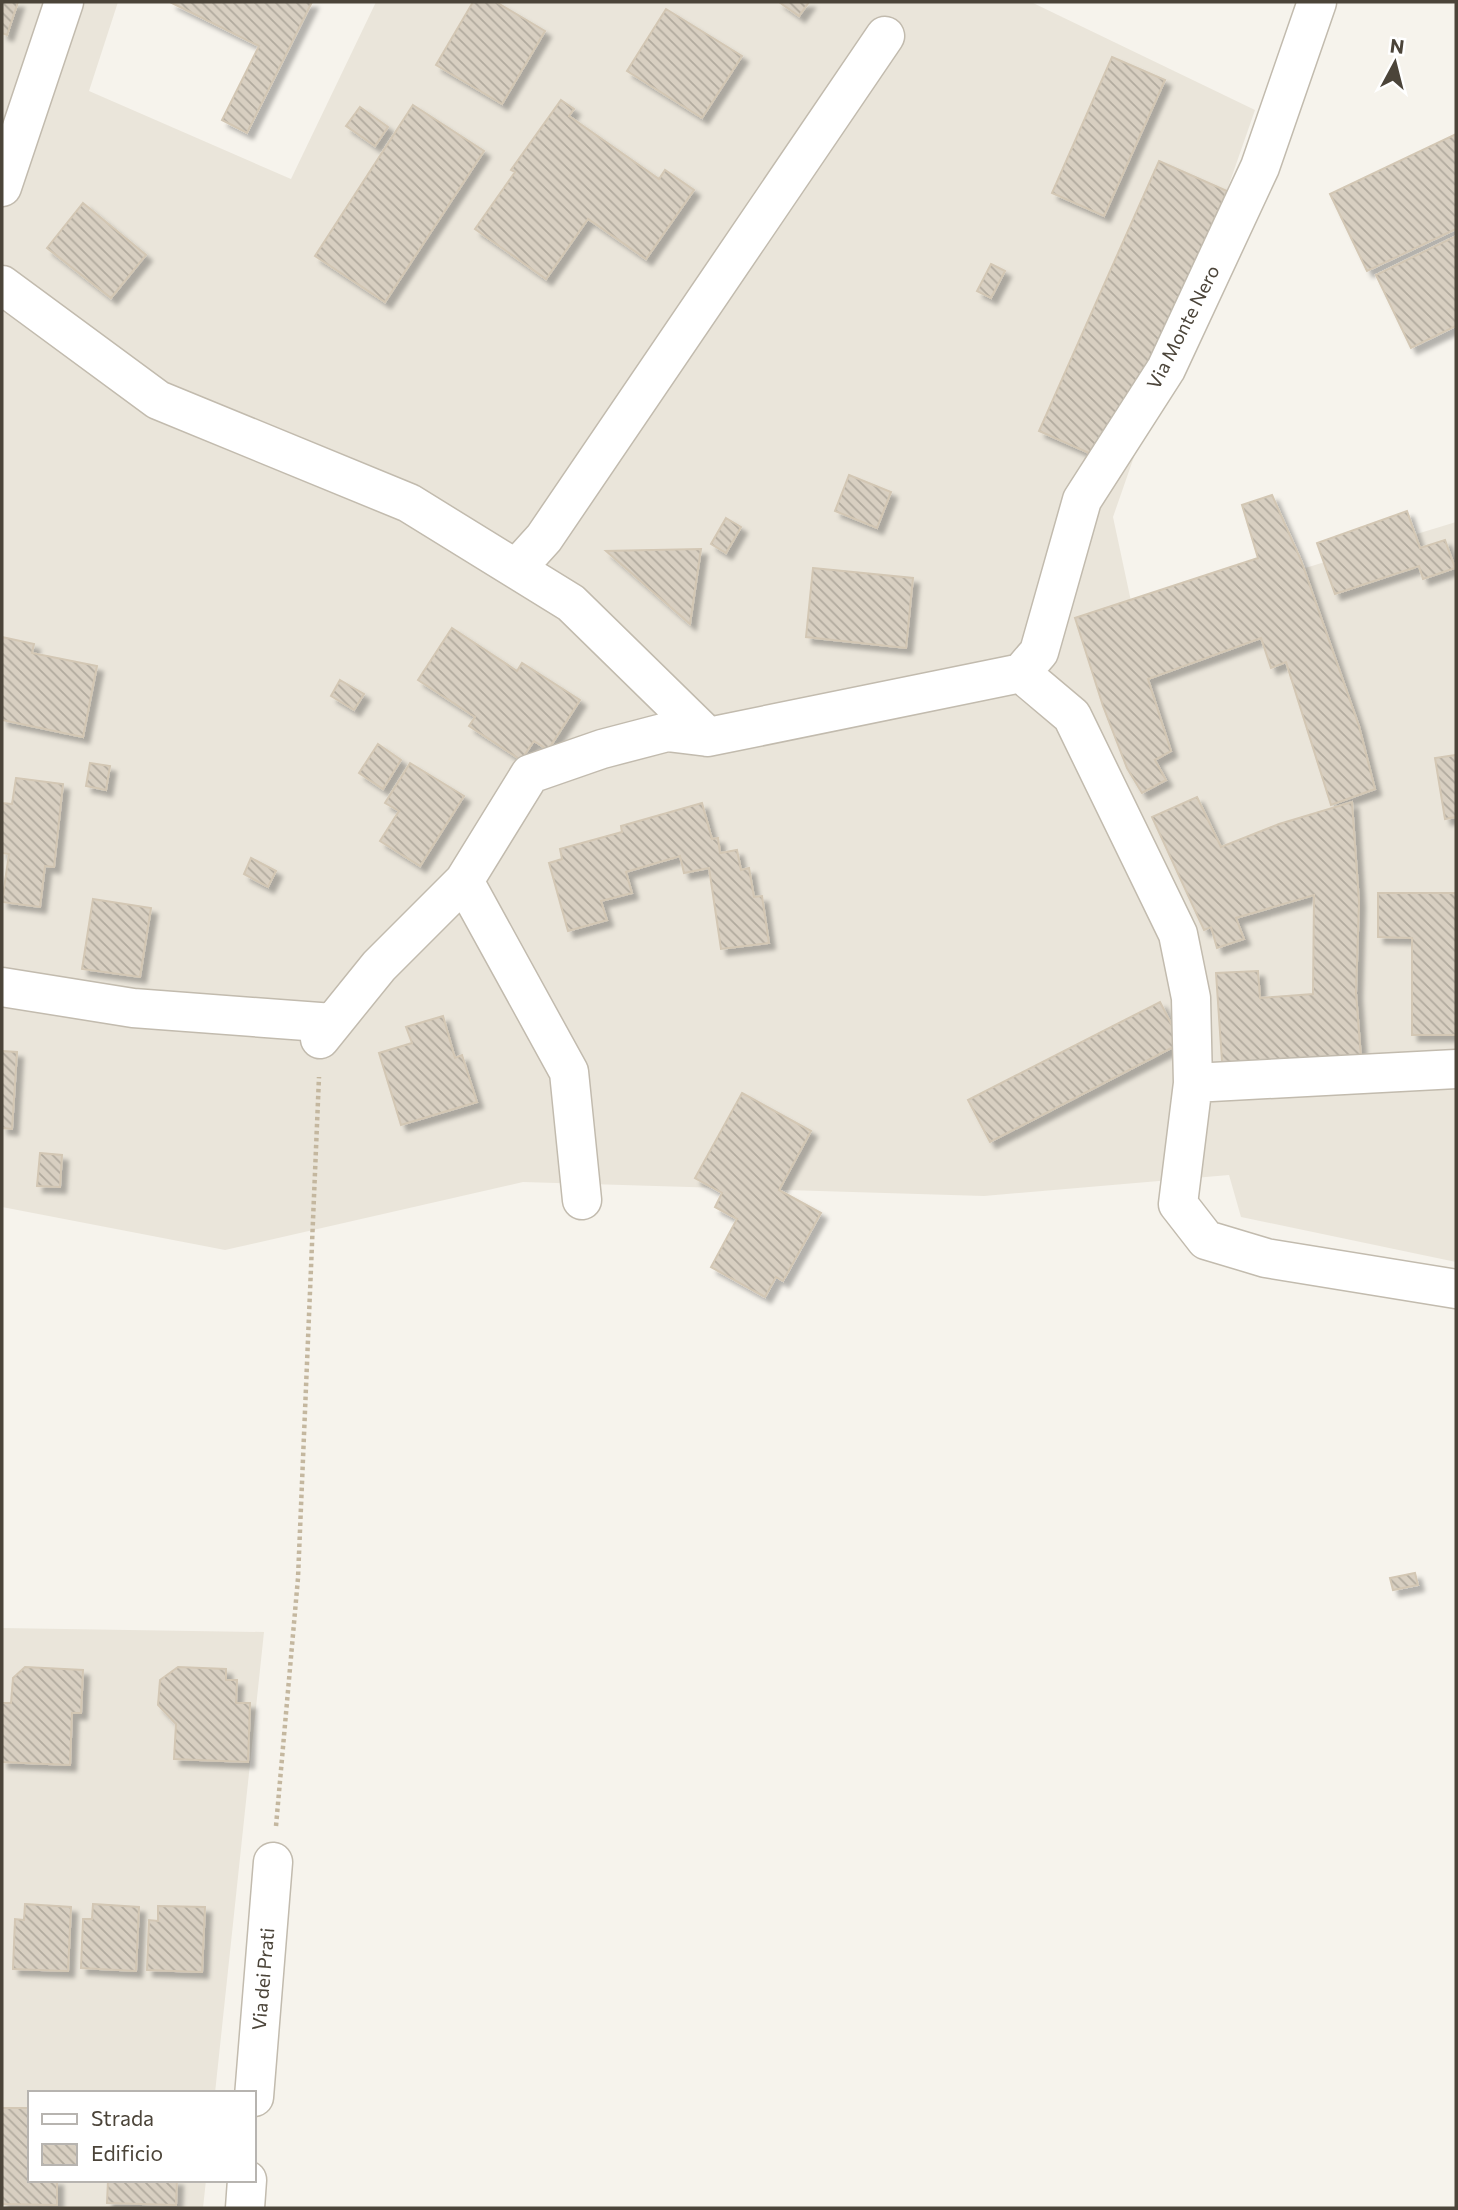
<svg xmlns="http://www.w3.org/2000/svg" width="1458" height="2210" viewBox="0 0 1458 2210" font-family="Commissioner,sans-serif">
<defs>
<pattern id="building-back-hatch" width="6" height="6" patternUnits="userSpaceOnUse" patternTransform="scale(1.75)"><rect width="6" height="6" fill="#d8cfc1"/><path d="M-1 5l2 2M0 0l6 6M5-1l2 2" fill="none" stroke="#b1aa9e"/></pattern>
<filter id="shadow"><feDropShadow dx="6" dy="6" stdDeviation="2" flood-color="#0004"/></filter>
</defs>
<rect width="100%" height="100%" fill="#f6f3ec"/>
<!-- residential -->
<path fill="#eae5da" d="M2 2H118L89 91 291 179 376 2H1031L1255 110 1113 517 1135 620 1456 522V1262L1241 1217 1229 1175 984 1196 523 1182 225 1250 2 1207Z
M2 1628 264 1632 215 2093H30V2180H206L203 2208H2Z"/>
<!-- building -->
<path fill="url(#building-back-hatch)" stroke="#d3c7b4" stroke-width="2" filter="url(#shadow)" d="M2 2H18L7 35 2 33Z
M170 2H312L247 133 222 120 259 46Z
M473 2H496L545 31 502 104 436 65Z
M779 2H809L799 16Z
M666 9 742 56 702 118 627 71Z
M1112 57 1165 80 1104 216 1052 193Z
M561 100 574 109 569 116 659 179 665 170 694 190 646 259 588 219 546 279 475 229 515 172 511 170Z
M413 105 484 151 385 302 315 256Z
M360 107 388 127 375 146 346 126Z
M1456 134V229L1367 271 1330 194Z
M1159 161 1227 191 1107 461 1039 431Z
M83 203 146 255 111 298 47 248Z
M1456 236V326L1411 348 1376 275Z
M991 264 1005 271 991 298 977 291Z
M849 475 891 492 877 528 835 511Z
M1272 495 1301 560 1359 726 1375 789 1331 805 1286 662 1271 668 1261 638 1148 679 1171 751 1155 760 1166 780 1142 793 1127 768 1103 706 1075 618 1258 558 1242 505Z
M1407 511 1420 548 1445 540 1455 568 1423 579 1419 566 1335 594 1317 543Z
M726 518 741 527 726 553 711 544Z
M701 549 690 624 606 551Z
M813 568 913 578 906 648 806 637Z
M452 628 517 671 522 663 580 700 548 750 534 741 521 760 469 726 475 717 418 680Z
M2 637 34 644 32 653 97 666 83 737 2 720Z
M340 680 364 694 354 710 331 696Z
M378 744 401 760 383 789 359 773Z
M1456 755V817L1445 819 1435 758Z
M90 763 110 766 106 790 86 786Z
M410 763 464 796 420 866 380 841 399 811 385 803Z
M16 778 63 784 54 867 45 866 40 907 2 902 9 854 2 853V803L12 804Z
M1197 797 1221 847 1279 824 1352 802 1359 902 1356 993 1361 1058 1223 1076 1216 973 1258 971 1260 998 1313 994 1314 895 1236 918 1244 939 1217 948 1211 927 1204 930 1152 817Z
M702 803 712 839 718 838 720 853 737 850 741 870 749 868 754 897 762 896 769 943 721 949 709 868 684 873 680 856 626 872 632 893 601 901 607 920 568 931 549 863 562 859 560 849 622 832 621 826Z
M251 858 276 871 268 887 244 874Z
M1378 893H1456V1035H1412V938L1378 937Z
M93 899 151 908 140 977 82 969Z
M1160 1002 1181 1043 990 1142 968 1100Z
M443 1016 455 1058 462 1055 477 1102 401 1125 379 1053 412 1043 406 1027Z
M2 1051 17 1052 12 1129 2 1128Z
M742 1093 811 1131 779 1190 821 1213 783 1281 776 1277 765 1297 711 1267 737 1219 715 1207 722 1193 695 1178Z
M40 1153 62 1155 60 1187 37 1186Z
M1415 1573 1418 1585 1393 1590 1390 1578Z
M25 1667 83 1670 81 1713H72L70 1765 2 1762V1703H11L13 1678Z
M178 1667 226 1669V1680H237L236 1703H250L248 1762 174 1759 176 1724 158 1705 160 1680Z
M25 1904 71 1907 68 1971 13 1969 15 1919 24 1920Z
M93 1904 139 1907 136 1971 81 1968 83 1919H92Z
M158 1906 205 1907 202 1972 147 1970 149 1920 158 1921Z
M2 2108H30V2180H57V2205L2 2204Z
M108 2180H177L176 2205 107 2203Z"/>
<g fill="none" stroke-linecap="round" stroke-linejoin="round">
<!-- street casing -->
<g stroke="#c2bbae" stroke-width="41">
<path id="street" d="M2 187 64 2
M2 285 158 400 409 503 571 603 708 737 1021 673 1039 652 1082 500 1166 369 1260 167 1317 2
M516 569 544 538 885 36
M1021 673 1072 716 1178 934 1191 998 1193 1083 1178 1204 1206 1240 1266 1258 1456 1289
M464 881 530 774 602 749 667 732 708 737
M2 987 133 1008 333 1023
M320 1039 379 966 464 881 569 1072 582 1200
M1193 1083 1456 1069
M254 2097 273 1862
M245 2208 247 2180"/>
</g>
<!-- path -->
<path stroke="#c4b79f" stroke-width="4.5" stroke-dasharray="3.5 3.5" stroke-linecap="butt" d="M276 1826 298 1578 319 1077"/>
<!-- street -->
<use href="#street" stroke="#fff" stroke-width="38"/>
</g>
<g text-anchor="middle" stroke-width="5" stroke-linejoin="round" paint-order="stroke">
<!-- street labels -->
<g font-size="19" fill="#4b4439" stroke="#fff">
<text transform="translate(1183 327) rotate(-63)" y="7">Via Monte Nero</text>
<text transform="translate(263 1979) rotate(-85)" y="7">Via dei Prati</text>
</g>
</g>
<!-- border -->
<rect width="1458" height="2210" fill="none" stroke="#4b4439" stroke-width="7"/>
<!-- legend -->
<rect x="28" y="2091" width="228" height="91" fill="#ffffff" stroke="#b7b4b0" stroke-width="2"/>
<rect x="42" y="2114" width="35" height="10" fill="#ffffff" stroke="#b7b4b0" stroke-width="2"/>
<text x="91" y="2126" font-size="21" fill="#4b4439">Strada</text>
<rect x="42" y="2144" width="35" height="21" fill="url(#building-back-hatch)" stroke="#b7b4b0" stroke-width="2"/>
<text x="91" y="2161" font-size="21" fill="#4b4439">Edificio</text>
<!-- north arrow -->
<g transform="translate(1395 63) rotate(7)" stroke="#ffffff" stroke-width="5" paint-order="stroke">
<path d="M0-5L12 26L0 18L-12 26Z" fill="#4b4439"/>
<text y="-10" font-size="19" font-weight="bold" text-anchor="middle" fill="#4b4439">N</text>
</g>
</svg>
